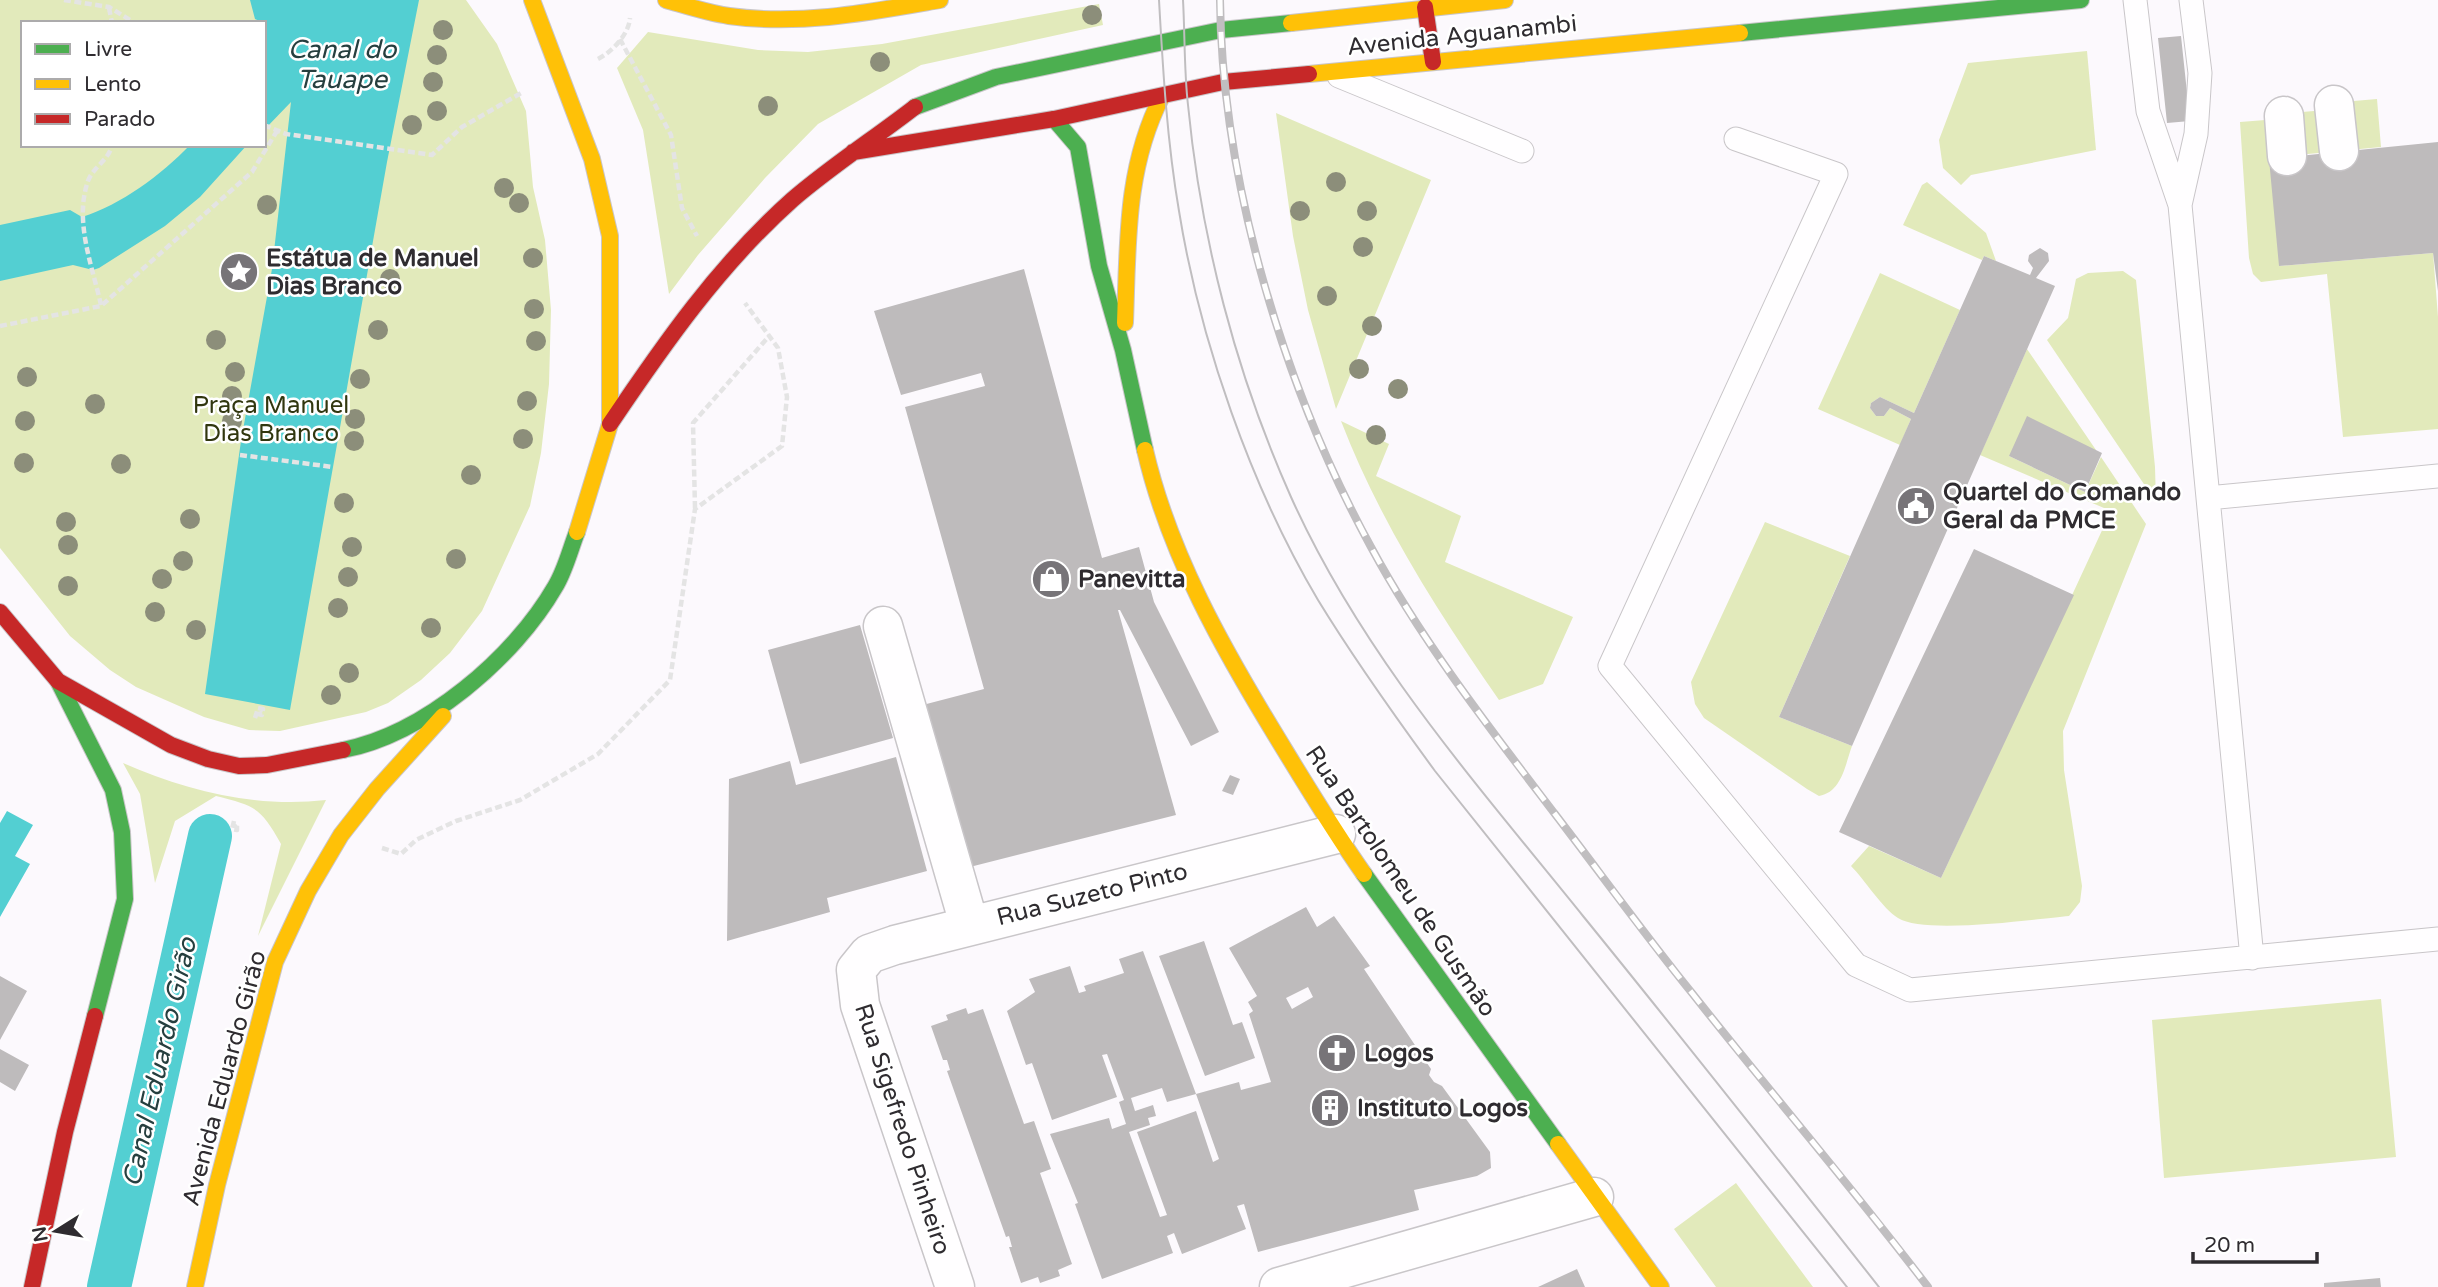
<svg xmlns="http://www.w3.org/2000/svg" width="2438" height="1287" viewBox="0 0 2438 1287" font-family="'Varela Round',sans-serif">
<rect width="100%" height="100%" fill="#fcf9fd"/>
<!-- green -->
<path fill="#e2eabb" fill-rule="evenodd" d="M0 0H466L497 44 526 111 533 187 545 240 551 310 549 384 541 453 530 506 482 611 450 653 421 680 388 703 366 712 280 731 249 730 204 717 136 687 110 670 70 636 0 548ZM23 23H264V145H23Z
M1099 4 1103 25 921 65 818 124 765 178 698 255 669 294 643 130 617 68 648 32 758 50 808 52 882 44Z
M2087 51 2096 150 1971 175 1961 185 1943 168 1939 140 1968 63Z
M2377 99 2381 147 2287 156 2279 266 2433 253 2438 317V429L2343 437 2327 274 2261 282 2253 274 2249 258 2240 122 2278 119 2290 113 2326 110 2342 102Z
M1276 113 1431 180 1336 409 1308 310 1293 236Z
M1927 182 1986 233 1996 261 1984 256 1982 260 1903 225 1922 185Z
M2123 271 2136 280 2155 467 2156 502 2047 340 2068 318 2076 279 2088 273Z
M1880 273 1960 310 1914 413 1880 397 1871 403 1870 408 1876 416H1884L1890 408 1911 419 1900 445 1818 409Z
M2027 349 2096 450 2009 456 2085 492 2101 457 2146 524 2063 731 2064 770 2082 886 2080 902 2069 916C2035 919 1924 935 1898 918 1883 909 1864 879 1851 866L1869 846 1941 878 2111 511 1980 455Z
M1341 421 1389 444 1376 476 1461 516 1445 562 1573 617 1543 684 1499 700C1438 612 1380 522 1341 421Z
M1765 522 1850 556 1779 717 1852 746C1845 765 1842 792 1819 796L1807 789 1704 718 1695 704 1691 682Z
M123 763C187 791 256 808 326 800L258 936 281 844C261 808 256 806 216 796L175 821 155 883 140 794Z
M2381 999 2396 1157 2164 1178 2152 1020Z
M1736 1183 1813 1287H1716L1674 1229Z"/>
<!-- water -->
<path fill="#53cfd2" d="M250 0H419L387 162 290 710 205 694 241 441 272 269 291 102 264 130V23L255 19Z
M190 145H247L200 197 165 226 99 268 93 270 73 265 0 281V225L70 210 82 217C122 204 160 176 190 145Z
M7 811 33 825 15 856 30 864 0 917V823Z"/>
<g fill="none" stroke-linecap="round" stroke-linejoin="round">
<!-- canal -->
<path stroke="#53cfd2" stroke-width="44" d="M109 1287 210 836"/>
</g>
<!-- building -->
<path fill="#bebbbc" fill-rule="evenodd" d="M2181 36 2190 121 2167 123 2158 38Z
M2438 142V291L2433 253 2279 266 2269 159Z
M2040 248 2048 253 2049 261 2036 278 2055 286 1852 746 1779 717 1911 419 1890 408 1884 416H1876L1870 408 1871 403 1880 397 1914 413 1984 256 2030 275 2033 268 2028 261 2029 255Z
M1024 269 1102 558 1139 547 1154 602 1219 732 1191 746 1120 610H1118L1176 815 958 870 915 707 984 689 905 407 985 386 981 373 901 395 874 311Z
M2027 416 2102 453 2085 492 2009 456Z
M1974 549 2074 595 1941 878 1839 832Z
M860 625 893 738 800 764 768 650Z
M896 757 927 871 827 898 830 912 727 941 729 779 790 761 796 785Z
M1230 775 1240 779 1233 795 1222 791Z
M1306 907 1317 927 1334 916 1370 966 1364 969 1431 1069 1429 1075 1434 1082 1442 1086 1490 1152 1491 1168 1477 1176 1414 1190 1419 1210 1258 1252 1244 1204 1237 1206 1246 1229 1182 1254 1174 1233 1167 1236 1173 1253 1102 1279 1075 1204 1078 1203 1050 1134 1109 1118 1112 1129 1126 1124 1119 1102 1124 1100 1107 1054 1102 1055 1117 1097 1052 1120 1032 1063 1026 1065 1007 1011 1035 992 1029 979 1070 966 1079 993 1086 991 1084 986 1124 973 1119 959 1143 951 1196 1094 1239 1082 1241 1090 1271 1082 1249 1014 1253 1011 1248 1002 1257 996 1229 948ZM1308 987 1313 997 1292 1009 1286 998ZM1162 1088 1167 1102 1196 1094 1219 1159 1213 1162 1196 1111 1137 1132 1167 1215 1160 1217 1129 1132 1150 1125 1148 1118 1156 1116 1153 1105 1135 1111 1131 1098Z
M1204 941 1233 1025 1242 1022 1255 1058 1205 1076 1159 956Z
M0 976 27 991 0 1040Z
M966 1008 968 1014 983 1009 1024 1124 1034 1121 1051 1169 1040 1173 1072 1264 1058 1270 1060 1276 1040 1283 1038 1277 1021 1283 1009 1247H1012L1009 1236 1006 1237 947 1071 950 1070 947 1060H943L931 1026 948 1020 946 1015Z
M0 1049 29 1065 15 1091 0 1082Z
M1577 1269 1585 1287H1538Z
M2380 1278 2381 1287H2324V1283Z"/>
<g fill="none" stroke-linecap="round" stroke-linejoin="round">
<!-- lane casing -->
<g stroke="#c9c6c9" stroke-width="25">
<path id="lane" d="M2135 0 2148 111 2180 205 2196 134 2200 73 2191 0
M1339 76 1522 151
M1736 139 1836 174 1610 666 1856 965 1910 990 2438 939
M2180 205 2252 958
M2208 498 2438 476"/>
</g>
<!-- street casing -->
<g stroke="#c9c6c9" stroke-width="41">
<path id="street" d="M2334 105 2339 151
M2284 116 2287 156
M883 626 969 924
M955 1287 860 1005 856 970 869 954 895 945 1336 834
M1279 1287 1594 1197"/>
</g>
<!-- fast casing -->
<g stroke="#c9c6c9" stroke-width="18">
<path id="fast" d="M1740 33 2081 0
M915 107 996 77 1221 30 1291 23
M1054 119 1078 147 1099 266 1123 350 1145 450
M58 681 113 790 122 832 125 899 95 1016
M343 750C425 734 514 658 555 587 565 571 570 550 577 532
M1364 874 1558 1144"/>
</g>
<!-- slow casing -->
<g stroke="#c9c6c9" stroke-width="18">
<path id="slow" d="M532 0 592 159 610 236V424L577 532
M666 0C687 6 708 13 729 16 800 26 871 12 940 0
M1291 23 1505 0
M1309 74 1740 33
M1125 323C1128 244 1125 168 1162 96
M1145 450C1169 554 1223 649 1278 739 1306 785 1333 830 1364 874
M1558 1144 1661 1287
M195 1287 217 1185 275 962 308 891 341 835 377 789 443 716"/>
</g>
<!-- jam casing -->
<g stroke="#c9c6c9" stroke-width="18">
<path id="jam" d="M1425 7 1433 62
M853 152 1054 119 1223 82 1309 74
M610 424C664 344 719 265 792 200 830 167 875 138 915 107
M0 612 58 681 171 745 208 759 239 766 267 765 343 750
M32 1287 65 1132 95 1016"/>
</g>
<!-- path -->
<path stroke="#e4e4e4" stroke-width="4.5" stroke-dasharray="7 3.5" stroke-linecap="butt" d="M64 0 109 7 135 23
M109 8 112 23
M620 39 671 135 682 208 697 236
M598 59C612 52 629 34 630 18
M264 125 286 134 432 155 462 127 523 92
M101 305C92 265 74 221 88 181 93 167 109 160 112 145
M0 326 101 306 252 172 277 131
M240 455 333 467
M695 508 693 423 770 335
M255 718 258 708 263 709 262 715 258 714 259 710 261 713
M234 821 232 829 237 830V825H234L236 827
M382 848 401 854 416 840 456 821 520 800 598 754 670 680 695 509 782 446 787 397 778 348 745 303"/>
<!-- lane -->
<use href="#lane" stroke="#fffeff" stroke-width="23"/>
<!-- street -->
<use href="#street" stroke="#fffeff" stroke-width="38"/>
<!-- fast -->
<use href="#fast" stroke="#4caf50" stroke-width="16"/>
<!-- slow -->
<use href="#slow" stroke="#ffc107" stroke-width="16"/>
<!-- jam -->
<use href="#jam" stroke="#c62828" stroke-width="16"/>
<!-- tram -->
<path stroke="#c0bec0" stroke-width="2" d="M1159 0C1163 71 1167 141 1179 211 1200 341 1251 487 1318 600 1354 659 1394 715 1435 771L1847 1287
M1183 0C1185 35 1184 71 1188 105 1201 239 1236 374 1291 497 1362 655 1476 783 1583 916 1683 1039 1781 1163 1879 1287"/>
<!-- rail casing -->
<g stroke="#c0bec0" stroke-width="8">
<path id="rail" d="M1220 0C1222 182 1284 388 1371 547 1421 640 1491 730 1555 814 1601 874 1645 935 1692 993 1770 1092 1852 1187 1928 1287"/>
</g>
<!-- rail -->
<use href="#rail" stroke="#fff" stroke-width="5" stroke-dasharray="16" stroke-linecap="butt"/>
</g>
<!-- trees -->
<g fill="#8c8e7a">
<circle cx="1092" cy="15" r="10"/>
<circle cx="443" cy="30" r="10"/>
<circle cx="437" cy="55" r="10"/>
<circle cx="880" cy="62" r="10"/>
<circle cx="433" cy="82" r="10"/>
<circle cx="768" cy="106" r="10"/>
<circle cx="437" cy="111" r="10"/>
<circle cx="412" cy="125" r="10"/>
<circle cx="1336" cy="182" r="10"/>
<circle cx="504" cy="188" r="10"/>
<circle cx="519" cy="203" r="10"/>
<circle cx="267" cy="205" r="10"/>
<circle cx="1300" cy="211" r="10"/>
<circle cx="1367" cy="211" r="10"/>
<circle cx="1363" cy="247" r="10"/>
<circle cx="533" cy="258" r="10"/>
<circle cx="390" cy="279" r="10"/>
<circle cx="1327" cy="296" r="10"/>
<circle cx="534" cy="309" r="10"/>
<circle cx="1372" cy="326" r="10"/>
<circle cx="378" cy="330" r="10"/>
<circle cx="216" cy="340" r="10"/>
<circle cx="536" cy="341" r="10"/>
<circle cx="1359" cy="369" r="10"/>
<circle cx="235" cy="372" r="10"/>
<circle cx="27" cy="377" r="10"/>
<circle cx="360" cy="379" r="10"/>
<circle cx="1398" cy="389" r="10"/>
<circle cx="232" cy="396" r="10"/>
<circle cx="527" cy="401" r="10"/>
<circle cx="95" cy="404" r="10"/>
<circle cx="355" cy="419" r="10"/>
<circle cx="25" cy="421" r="10"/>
<circle cx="232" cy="421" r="10"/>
<circle cx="1376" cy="435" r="10"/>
<circle cx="523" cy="439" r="10"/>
<circle cx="354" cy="441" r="10"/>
<circle cx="24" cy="463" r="10"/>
<circle cx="121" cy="464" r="10"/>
<circle cx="471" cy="475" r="10"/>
<circle cx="344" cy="503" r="10"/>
<circle cx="190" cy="519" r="10"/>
<circle cx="66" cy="522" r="10"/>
<circle cx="68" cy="545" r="10"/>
<circle cx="352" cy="547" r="10"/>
<circle cx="456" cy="559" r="10"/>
<circle cx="183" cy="561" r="10"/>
<circle cx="348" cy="577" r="10"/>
<circle cx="162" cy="579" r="10"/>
<circle cx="68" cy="586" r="10"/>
<circle cx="338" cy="608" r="10"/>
<circle cx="155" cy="612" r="10"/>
<circle cx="431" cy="628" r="10"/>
<circle cx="196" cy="630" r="10"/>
<circle cx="349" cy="673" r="10"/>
<circle cx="331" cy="695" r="10"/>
</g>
<!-- icons -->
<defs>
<g id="sight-disc" transform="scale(2.0125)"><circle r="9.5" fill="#777478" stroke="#fff"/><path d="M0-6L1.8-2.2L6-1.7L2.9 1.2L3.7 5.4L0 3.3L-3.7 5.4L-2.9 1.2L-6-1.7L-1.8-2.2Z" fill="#fff"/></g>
<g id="civic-disc" transform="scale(2.0125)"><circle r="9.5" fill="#777478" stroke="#fff"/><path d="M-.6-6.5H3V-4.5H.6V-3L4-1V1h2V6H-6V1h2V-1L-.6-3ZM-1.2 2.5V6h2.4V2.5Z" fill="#fff"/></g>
<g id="shop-disc" transform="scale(2.0125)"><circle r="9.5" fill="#777478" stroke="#fff"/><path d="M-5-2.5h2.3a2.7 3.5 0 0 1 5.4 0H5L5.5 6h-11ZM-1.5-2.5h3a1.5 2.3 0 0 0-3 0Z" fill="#fff"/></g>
<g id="church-disc" transform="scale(2.0125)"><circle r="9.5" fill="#777478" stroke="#fff"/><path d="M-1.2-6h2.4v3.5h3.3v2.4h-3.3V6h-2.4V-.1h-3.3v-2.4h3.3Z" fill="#fff"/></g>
<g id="building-disc" transform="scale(2.0125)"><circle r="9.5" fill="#777478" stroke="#fff"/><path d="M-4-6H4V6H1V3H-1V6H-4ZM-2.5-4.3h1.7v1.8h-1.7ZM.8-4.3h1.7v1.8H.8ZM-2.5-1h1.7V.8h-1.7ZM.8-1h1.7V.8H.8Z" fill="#fff"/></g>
</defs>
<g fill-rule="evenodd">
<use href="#sight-disc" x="239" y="272"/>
<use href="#civic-disc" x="1916" y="506"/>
<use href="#shop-disc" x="1051" y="579"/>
<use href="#church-disc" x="1337" y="1053"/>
<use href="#building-disc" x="1330" y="1108"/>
</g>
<g text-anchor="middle" stroke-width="5" stroke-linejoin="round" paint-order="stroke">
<!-- street labels -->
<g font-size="24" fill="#2f2c30" stroke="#fff">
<text transform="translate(1462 35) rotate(-6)" y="8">Avenida Aguanambi</text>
<text transform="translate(1401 881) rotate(56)" y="8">Rua Bartolomeu de Gusmão</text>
<text transform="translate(1092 894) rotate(-14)" y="8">Rua Suzeto Pinto</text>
<text transform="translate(224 1078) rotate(-75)" y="8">Avenida Eduardo Girão</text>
<text transform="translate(903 1129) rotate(72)" y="8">Rua Sigefredo Pinheiro</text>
</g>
<!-- poi labels -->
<g font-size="24" font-weight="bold" fill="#2f2c30" stroke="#fff" text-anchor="start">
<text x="266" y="266">Estátua de Manuel<tspan x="266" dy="28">Dias Branco</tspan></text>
<text x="1943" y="500">Quartel do Comando<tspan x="1943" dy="28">Geral da PMCE</tspan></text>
<text x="1078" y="587">Panevitta</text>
<text x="1364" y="1061">Logos</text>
<text x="1357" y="1116">Instituto Logos</text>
</g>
<!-- park labels -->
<g font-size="24" fill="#31370f" stroke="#fff">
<text x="271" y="413">Praça Manuel<tspan x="271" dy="28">Dias Branco</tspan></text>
</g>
<!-- water labels -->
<g font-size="26" font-style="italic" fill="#263f3f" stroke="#fff">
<text x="342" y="58">Canal do<tspan x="342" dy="30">Tauape</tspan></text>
<text transform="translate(159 1062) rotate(-77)" y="9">Canal Eduardo Girão</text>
</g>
</g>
<!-- legend -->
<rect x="21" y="21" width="245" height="126" fill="#ffffff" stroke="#acabac" stroke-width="2"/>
<rect x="35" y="44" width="35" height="10" fill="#4caf50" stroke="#acabac" stroke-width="2"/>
<text x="84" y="56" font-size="21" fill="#2f2c30">Livre</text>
<rect x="35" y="79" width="35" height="10" fill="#ffc107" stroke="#acabac" stroke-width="2"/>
<text x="84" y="91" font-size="21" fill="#2f2c30">Lento</text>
<rect x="35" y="114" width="35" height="10" fill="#c62828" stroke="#acabac" stroke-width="2"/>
<text x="84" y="126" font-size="21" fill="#2f2c30">Parado</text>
<!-- north arrow -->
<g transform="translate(56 1231) rotate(259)" stroke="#ffffff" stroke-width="5" paint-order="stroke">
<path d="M0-5L12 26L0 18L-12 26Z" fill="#2f2c30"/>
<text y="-10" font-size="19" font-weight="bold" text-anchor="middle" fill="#2f2c30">N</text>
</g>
<!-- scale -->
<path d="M2193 1252v10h124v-10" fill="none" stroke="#2f2c30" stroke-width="3.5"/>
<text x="2204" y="1252" font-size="21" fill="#2f2c30" stroke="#ffffff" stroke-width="5" paint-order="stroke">20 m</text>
</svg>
